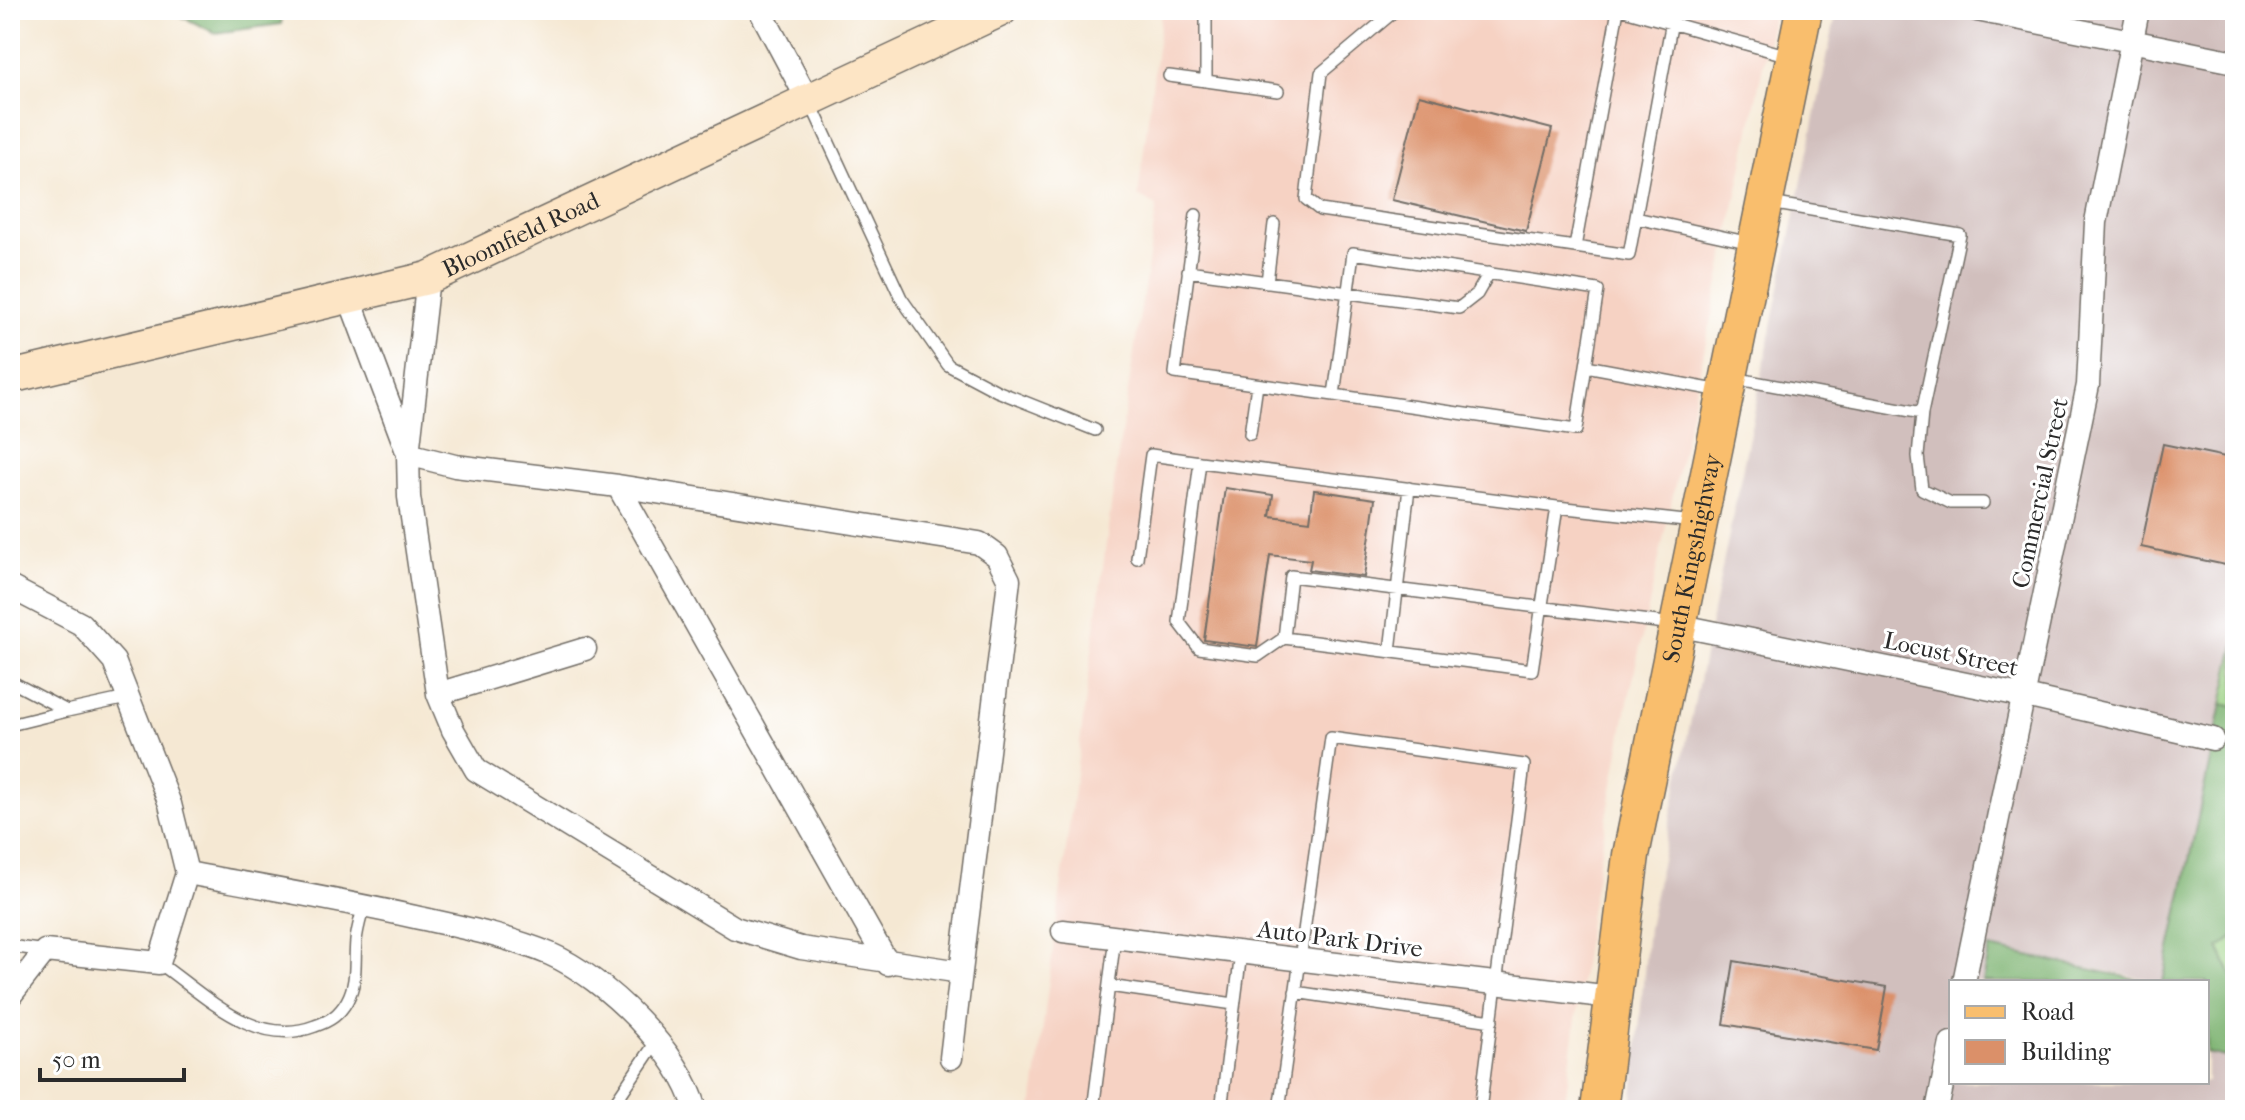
<svg xmlns="http://www.w3.org/2000/svg" width="2245" height="1120" viewBox="0 0 2245 1120" font-family="'IM FELL French Canon',serif">
<rect width="100%" height="100%" fill="#fff"/>
<filter id="ink" filterUnits="userSpaceOnUse"><feTurbulence type="fractalNoise" baseFrequency=".0125" numOctaves="2"/><feDisplacementMap in="SourceGraphic" scale="16" xChannelSelector="R" yChannelSelector="G"/><feConvolveMatrix kernelMatrix="1 2 1 2 8 2 1 2 1" color-interpolation-filters="sRGB"/></filter>
<filter id="wash" filterUnits="userSpaceOnUse"><feTurbulence type="fractalNoise" baseFrequency=".006" numOctaves="4" result="noise"/><feDisplacementMap in="SourceGraphic" scale="32" xChannelSelector="R" yChannelSelector="G"/><feGaussianBlur stdDeviation="1.8" result="paint"/><feColorMatrix in="noise" values="0 0 0 0 0 0 0 0 0 0 0 0 0 0 0 0 0 1.4 0 .05"/><feComposite in="paint" operator="in"/></filter>
<g filter="url(#wash)">
<rect width="100%" height="100%" fill="#f5e8d3"/>
<!-- built -->
<path fill="#f6d2c3" d="M1162 10H1774L1721 273 1626 711 1590 912 1564 1110H1032L1116 468 1157 206 1138 196Z"/>
<!-- industrial -->
<path fill="#d1bfbd" d="M1837 10H2235V645L2163 982 1990 948 1983 982H1951V1082H2207V1053L2235 1059V1110H1632L1648 928Z"/>
<!-- green -->
<path fill="#9ad081" stroke="#627e56" stroke-width="2" d="M2235 645V707L2222 704Z
M2235 936V982L2219 948Z"/>
<!-- forest -->
<path fill="#7bb26f" stroke="#536e4d" stroke-width="2" d="M169 10H283L281 24 215 33Z
M2222 704 2235 707V936L2219 948 2235 982V1059L2207 1053V982H2163Z
M1990 948 2150 982H1983Z"/>
<g id="blocks">
<!-- building -->
<path fill="#db9069" d="M1419 95 1552 129 1526 231 1392 200Z
M2163 444 2235 459V567L2141 547Z
M1225 488 1273 495 1270 516 1310 521 1314 490 1375 499 1364 577 1309 570 1311 560 1270 555 1257 647 1204 640Z
M1734 961 1887 987 1876 1050 1724 1024Z"/>
</g>
</g>
<g filter="url(#ink)">
<use href="#blocks" fill-opacity="0" stroke="#726d66" stroke-width="2"/>
<g fill="none" stroke-linecap="round" stroke-linejoin="round">
<!-- lane casing -->
<g stroke="#726d66" stroke-width="14">
<path id="lane" d="M1206 10V81L1278 91
M1396 10 1321 73 1306 199 1320 210 1575 247 1618 10
M1624 10 1789 56
M1169 76 1206 81
M810 102 901 298 948 365 997 391 1095 430
M1196 215 1175 373 1334 395
M1636 218 1751 243
M1575 247 1629 255 1674 10
M1188 271 1459 308 1477 294 1489 273
M1267 282 1274 224
M1586 366 1576 430 1334 395 1353 253 1598 290 1586 366 1721 391
M1733 378 1922 413 1960 235 1770 203
M1922 413 1918 456 1922 489 1951 503H1983
M1250 434 1257 385
M1200 462 1557 507
M1137 558 1151 455 1200 462 1179 622 1199 648 1258 656 1284 638 1532 670 1557 507 1694 522
M1284 638 1291 576 1673 624
M1390 651 1409 488
M10 681 67 711 127 698
M10 725 67 711
M10 946 45 951
M159 963C205 995 255 1049 315 1026 330 1021 339 1015 347 1001 358 981 354 962 356 941 357 929 361 917 364 905
M1109 986 1234 1004
M1295 992 1492 1021
M610 1110 658 1039
M1093 1110 1115 937
M1221 1110 1241 953
M1279 1110 1331 738 1524 765 1480 1110"/>
</g>
<!-- street casing -->
<g stroke="#726d66" stroke-width="25">
<path id="street" d="M760 10 809 102
M1977 10 2235 62
M349 297 408 454 455 466 618 486 979 543 997 556 1009 580 961 972 801 948 735 928 476 770 453 730 438 694 409 497 408 454 428 278
M618 486 888 964
M10 587 81 624 114 661 170 804 187 873 159 963 45 951 10 996
M1677 625 2025 696 2213 739
M438 694 585 649
M187 873C263 887 339 900 415 917 460 927 507 936 550 954 605 978 680 1051 696 1110
M1063 931 1611 997
M1964 982 2088 385 2096 222 2138 10
M951 1058 961 972
M1937 1110 1951 1043"/>
</g>
<!-- secondary casing -->
<g stroke="#726d66" stroke-width="35">
<g id="secondary">
<path id="s1" d="M10 377 428 278 1001 10"/>
</g>
</g>
<!-- primary casing -->
<g stroke="#726d66" stroke-width="39">
<g id="primary">
<path id="s2" d="M1599 1110 1631 855 1804 10"/>
</g>
</g>
<!-- lane -->
<use href="#lane" stroke="#fff" stroke-width="11"/>
<!-- street -->
<use href="#street" stroke="#fff" stroke-width="22"/>
<!-- secondary -->
<use href="#secondary" stroke="#fde5c5" stroke-width="32"/>
<!-- primary -->
<use href="#primary" stroke="#f9be6d" stroke-width="36"/>
</g>
</g>
<g text-anchor="middle" stroke-width="6" stroke-linejoin="round" paint-order="stroke">
<!-- street labels -->
<g font-size="24" fill="#2b2b2b" stroke="#fff">
<text dy="8" stroke="none"><textPath href="#s1" startOffset="532">Bloomfield Road</textPath></text>
<text transform="translate(2040 493) rotate(-78)" y="8">Commercial Street</text>
<text dy="8" stroke="none"><textPath href="#s2" startOffset="560">South Kingshighway</textPath></text>
<text transform="translate(1951 654) rotate(12)" y="8">Locust Street</text>
<text transform="translate(1340 939) rotate(7)" y="8">Auto Park Drive</text>
</g>
</g>
<!-- margin -->
<rect width="2245" height="1120" fill="none" stroke="#fff" stroke-width="40"/>
<!-- legend -->
<rect x="1949" y="980" width="260" height="104" fill="#ffffff" stroke="#aaaaaa" stroke-width="2"/>
<rect x="1965" y="1006" width="40" height="12" fill="#f9be6d" stroke="#aaaaaa" stroke-width="2"/>
<text x="2021" y="1020" font-size="24" fill="#2b2b2b">Road</text>
<rect x="1965" y="1040" width="40" height="24" fill="#db9069" stroke="#aaaaaa" stroke-width="2"/>
<text x="2021" y="1060" font-size="24" fill="#2b2b2b">Building</text>
<!-- scale -->
<path d="M40 1068v12h144v-12" fill="none" stroke="#2b2b2b" stroke-width="4"/>
<text x="52" y="1068" font-size="24" fill="#2b2b2b" stroke="#ffffff" stroke-width="6" paint-order="stroke">50 m</text>
</svg>
